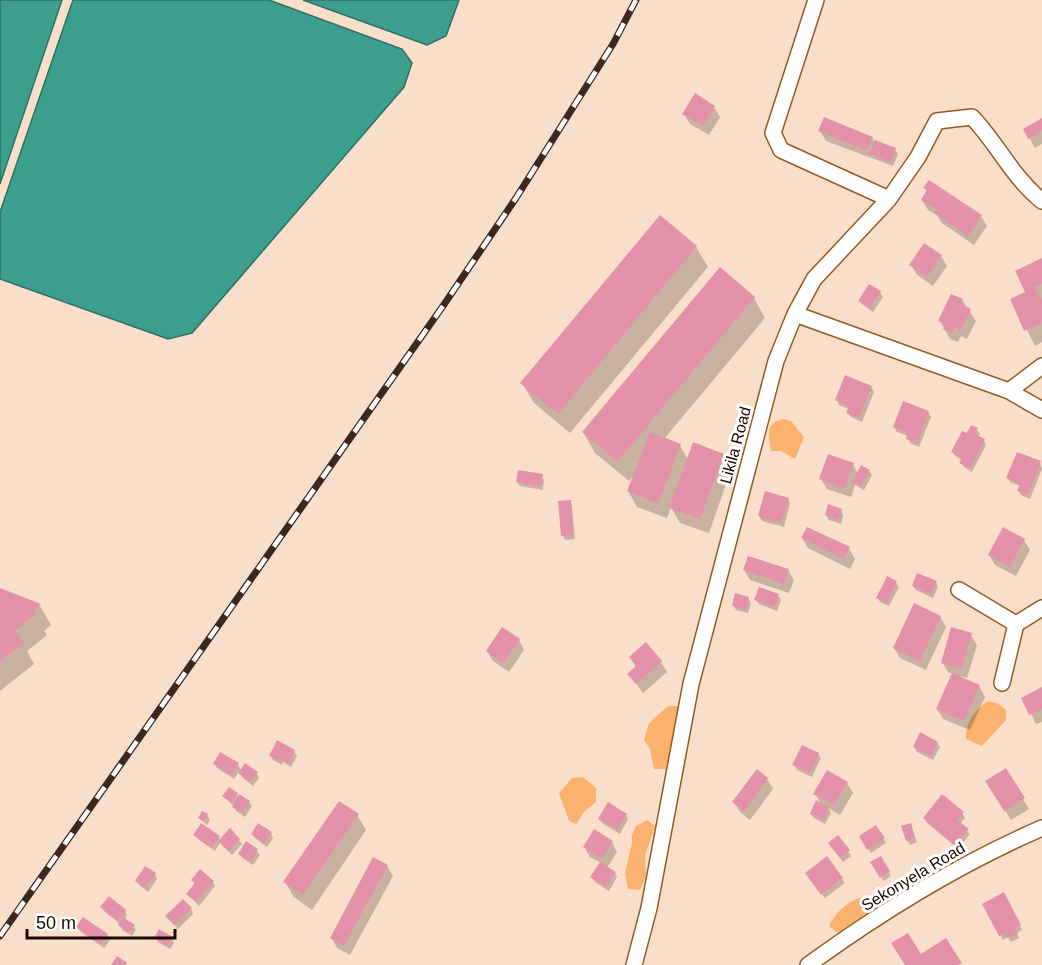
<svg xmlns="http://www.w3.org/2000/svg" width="1042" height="965" viewBox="0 0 1042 965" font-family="Arial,sans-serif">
<rect width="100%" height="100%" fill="#f9dfc9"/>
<!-- green -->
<path fill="#fcb26f" d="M783 419 791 421 804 437 795 459 781 451H771C768 436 765 423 783 419Z
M988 701 997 703 1006 710V720L982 746 966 739C965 723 975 709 988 701Z
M668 706H681L669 769H654L650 749 644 740 649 723Z
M583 777 596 788V802L585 811 576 824 569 821 559 793 572 778Z
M647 820 655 826 645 856 646 876 640 890 628 889 625 873 632 843V835L636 826Z
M867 896 872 902 874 910C867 924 853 930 838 933L829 926C836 911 850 899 867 896Z"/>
<!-- water -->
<path fill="#3b9e8f" stroke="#317064" stroke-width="1.5" d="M0 0H62L0 184Z
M73 0H269L402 49 412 63 404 87 192 333 168 339 0 279V212Z
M303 0H459L446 36 427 45Z"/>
<!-- shadow -->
<path fill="#0003" d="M714 107 720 117 709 135 690 124 684 114Z
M1042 119V144L1035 148 1025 130Z
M820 131 872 138 874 141 895 150 898 154 893 166 826 141Z
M925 188 981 216 987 226 974 245 942 223 937 215 928 210 922 200 928 192Z
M696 247 708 267 570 433 534 403 522 383Z
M941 256 947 266 933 286 917 275 911 265Z
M1042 260V342L1035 346 1012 300 1027 293Z
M880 292 883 297 873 312 863 305 860 301Z
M754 298 765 318 664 439 680 446 688 459 723 455 731 470 709 533 680 523 671 507 667 518 637 507 628 491 634 475 629 481 595 453 583 432Z
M962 300 976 321 967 339 961 336 958 342 950 339 940 321Z
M871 387 874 392 862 422 851 417 848 413 849 409 839 405 837 400Z
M928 412 931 417 919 447 910 443 908 436 897 432 894 427Z
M977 430 980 434 978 437 984 440 986 445 972 472 964 467 961 463 962 460 955 456 953 452 968 435Z
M1040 463 1042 469 1030 499 1021 495 1018 490 1020 486 1010 482 1008 478Z
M853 464 858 474 869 471 872 475 864 490 855 485 851 497 827 489 821 479Z
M542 476 544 480 543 490 520 486 517 482Z
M788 499 790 503 784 527 762 521 759 516Z
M570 501 572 506 575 539 565 540 563 536Z
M841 510 843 515 841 524 829 520 826 515Z
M802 538 849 549 855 559 850 569 808 548Z
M1024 540 1030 550 1016 576 995 565 989 555Z
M744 570H788L794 580 789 593 750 580Z
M936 582 938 587 933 598 916 590 913 586Z
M896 583 899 587 889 606 880 602 878 598Z
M0 590 40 606 51 625 44 631 47 635 27 651 34 664 0 691Z
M778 595 781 600 777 611 759 604 756 600Z
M748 598 751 603 748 613 736 610 734 606Z
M940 617 946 627 926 670 900 658 894 648Z
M971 635 977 645 967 678 961 676 960 678 979 686 985 697 970 730 943 719 937 709 953 674 948 672 942 662Z
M519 640 524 650 509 672 493 661 487 651Z
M631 658 661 662 667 672 643 693 629 674 636 667Z
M1042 689V722L1036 724 1023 698Z
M278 742 294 751 297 756 291 767 283 762 282 765 273 760 271 756Z
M937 743 940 747 933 760 917 752 914 747Z
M818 754 821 758 812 777 797 770 794 765Z
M215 764H238L241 771 257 773 259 778 253 786 242 777 239 771 234 779 217 768Z
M1006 770 1029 809 1011 820 987 781Z
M767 779 773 789 750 820 740 812 734 802Z
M847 783 853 793 840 815 828 808 831 813 825 824 814 818 811 814 821 804 815 794Z
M237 794 239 798 249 802 252 806 245 817 236 811 234 806 224 797Z
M962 813 965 818 960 824 970 834 958 849 927 823 924 818Z
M207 815 210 820 207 825 200 818Z
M357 815 366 830 312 910 294 897 285 882Z
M626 815 628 819 620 834 602 823 599 819Z
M876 827 886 843 871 853 861 837Z
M912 829 917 842 910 845 907 840Z
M271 833 273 838 267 847 255 838 252 834Z
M195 835 219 837 220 841 239 840 242 844 232 855 220 843 215 851 198 839Z
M612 842 617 852 607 868 615 873 617 877 609 891 595 882 592 877 601 863 590 857 584 847Z
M246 843 257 851 260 855 253 865 242 858 239 854Z
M832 848 848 851 851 856 843 862Z
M880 858 891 876 884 881 872 863Z
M387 866 393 876 350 955 337 948 332 938Z
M155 874 157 879 148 892 139 885 137 881Z
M809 878 842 879 845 883 825 898Z
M193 880 213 882 215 886 199 906 188 894 195 885Z
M1004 894 1022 930 1017 933 1019 938 1011 942 1008 937 1003 940 984 905Z
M102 908 125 911 127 915 124 920 133 926 136 930 132 936 122 930 120 924 105 912Z
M191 909 193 914 178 929 167 917Z
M78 927 107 935 110 940 104 948 81 932Z
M156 938H172L174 943 170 949 158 942Z"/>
<!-- building -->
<path fill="#e492a9" d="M695 93 715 106 703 126 682 114Z
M824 117 873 137 867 151 818 131Z
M1042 118V130L1028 139 1023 129Z
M875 140 896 148 891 162 869 154Z
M929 180 982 215 968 236 934 213 937 209 921 200 927 190 923 188Z
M660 215 697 246 558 414 520 383Z
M924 243 942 255 927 277 909 265Z
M1042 258V284L1034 287 1042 300V323L1024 331 1010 299 1025 292 1015 271Z
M720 267 755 297 617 462 582 432Z
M869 284 881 291 870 308 858 301Z
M951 294 963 299 961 304 971 309 961 330 955 327 952 333 943 329 945 324 938 321Z
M845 375 872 386 859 418 846 413 849 406 835 400Z
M903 401 929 411 917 443 906 439 907 433 893 427Z
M971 425 978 428 975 434 985 439 970 468 959 463 962 458 951 452 962 431 967 433Z
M650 432 681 444 658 504 627 491Z
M693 442 724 454 700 519 669 508Z
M1017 452 1041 461 1028 495 1017 491 1020 484 1006 478Z
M828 454 854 463 845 488 819 479Z
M861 465 870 470 862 486 852 482Z
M518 470 543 474 541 487 516 482Z
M765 491 789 498 781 523 758 516Z
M571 500 573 535 561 536 558 501Z
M828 504 842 509 838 520 825 515Z
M807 527 850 547 844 559 801 538Z
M1003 527 1025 539 1010 567 988 555Z
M748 556 789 569 784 584 743 570Z
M917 573 937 581 931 594 912 586Z
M887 576 897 581 887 603 876 598Z
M759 587 779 594 774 607 754 600Z
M0 588 41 604 33 610 36 614 15 631 24 643 0 662Z
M735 593 749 597 746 609 732 606Z
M914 603 941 616 920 661 893 648Z
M502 627 520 639 503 663 486 651Z
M951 627 972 633 961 669 941 663Z
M646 642 662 661 636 684 627 674 636 666 629 657Z
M952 673 980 685 964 721 936 709Z
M1042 687V709L1029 715 1021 698Z
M920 732 938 742 931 756 913 747Z
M277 740 295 750 289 763 280 759 279 761 269 756Z
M802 745 819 753 810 773 792 765Z
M220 752 239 763 231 775 213 764Z
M245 763 258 772 250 782 238 773Z
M1006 768 1025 798 1004 811 985 781Z
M757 769 768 778 744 811 732 802Z
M827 770 848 782 834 805 813 794Z
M229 787 238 793 231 803 222 796Z
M239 794 250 801 243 813 232 807Z
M942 794 964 812 957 820 969 829 955 845 923 818Z
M816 800 829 807 823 820 810 814Z
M339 801 359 814 303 895 283 882Z
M608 802 627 814 617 830 598 819Z
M202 811 208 814 204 822 198 818Z
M201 823 220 836 212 848 193 835Z
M258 823 272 832 264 843 251 834Z
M911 823 915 838 906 841 901 826Z
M876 825 885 838 867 850 859 836Z
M230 828 240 839 229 851 218 841Z
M594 829 613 841 602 858 583 847Z
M838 835 850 850 840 858 828 843Z
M246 841 258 849 251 862 238 854Z
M827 856 843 878 821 895 805 873Z
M881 856 890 871 880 878 870 862Z
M373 857 388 865 344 946 330 938Z
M600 862 616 872 606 887 590 877Z
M145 866 156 873 145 888 135 881Z
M200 869 214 881 196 902 186 894 195 883 191 880Z
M1004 892 1021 925 1015 928 1018 933 1007 938 1005 933 999 936 982 904Z
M109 896 126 910 118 921 100 907Z
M183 899 192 908 174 925 165 916Z
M83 917 108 934 101 944 76 927Z
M123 917 135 925 129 933 118 925Z
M159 929 173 937 167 946 154 938Z
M908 933 921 954 946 938 962 963 958 965H905L891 943Z
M117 956 127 963 125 965H111Z"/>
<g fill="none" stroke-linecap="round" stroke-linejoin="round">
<!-- street casing -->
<g stroke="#945b21" stroke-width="18">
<path id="street" d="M816 0 773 133 781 150 889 199
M795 314 1009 391 1042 410
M1009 391 1042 366
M959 590 1016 624
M1002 683 1016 624 1042 608
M634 965 649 908 691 684 776 361 795 314 814 279 889 199 918 157 937 121 972 117C997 143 1013 178 1042 201
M808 965C881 912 959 864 1042 828"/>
</g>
<!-- street -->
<use href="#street" stroke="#fff" stroke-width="15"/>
<!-- rail casing -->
<g stroke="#3d281f" stroke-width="7">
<path id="rail" d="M0 936 443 306 516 198 613 44 636 0"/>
</g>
<!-- rail -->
<use href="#rail" stroke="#fff" stroke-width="4.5" stroke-dasharray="14" stroke-linecap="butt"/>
</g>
<g text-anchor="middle" stroke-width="6" stroke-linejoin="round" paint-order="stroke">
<!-- street labels -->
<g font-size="16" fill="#1b0600" stroke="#fff">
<text transform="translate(735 445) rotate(-75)" y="6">Likila Road</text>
<text transform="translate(913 876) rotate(-31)" y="6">Sekonyela Road</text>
</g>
</g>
<!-- scale -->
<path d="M27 929v9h148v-9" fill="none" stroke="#1b0600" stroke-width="3"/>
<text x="36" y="929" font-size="18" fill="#1b0600" stroke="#ffffff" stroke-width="4.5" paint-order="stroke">50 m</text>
</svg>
